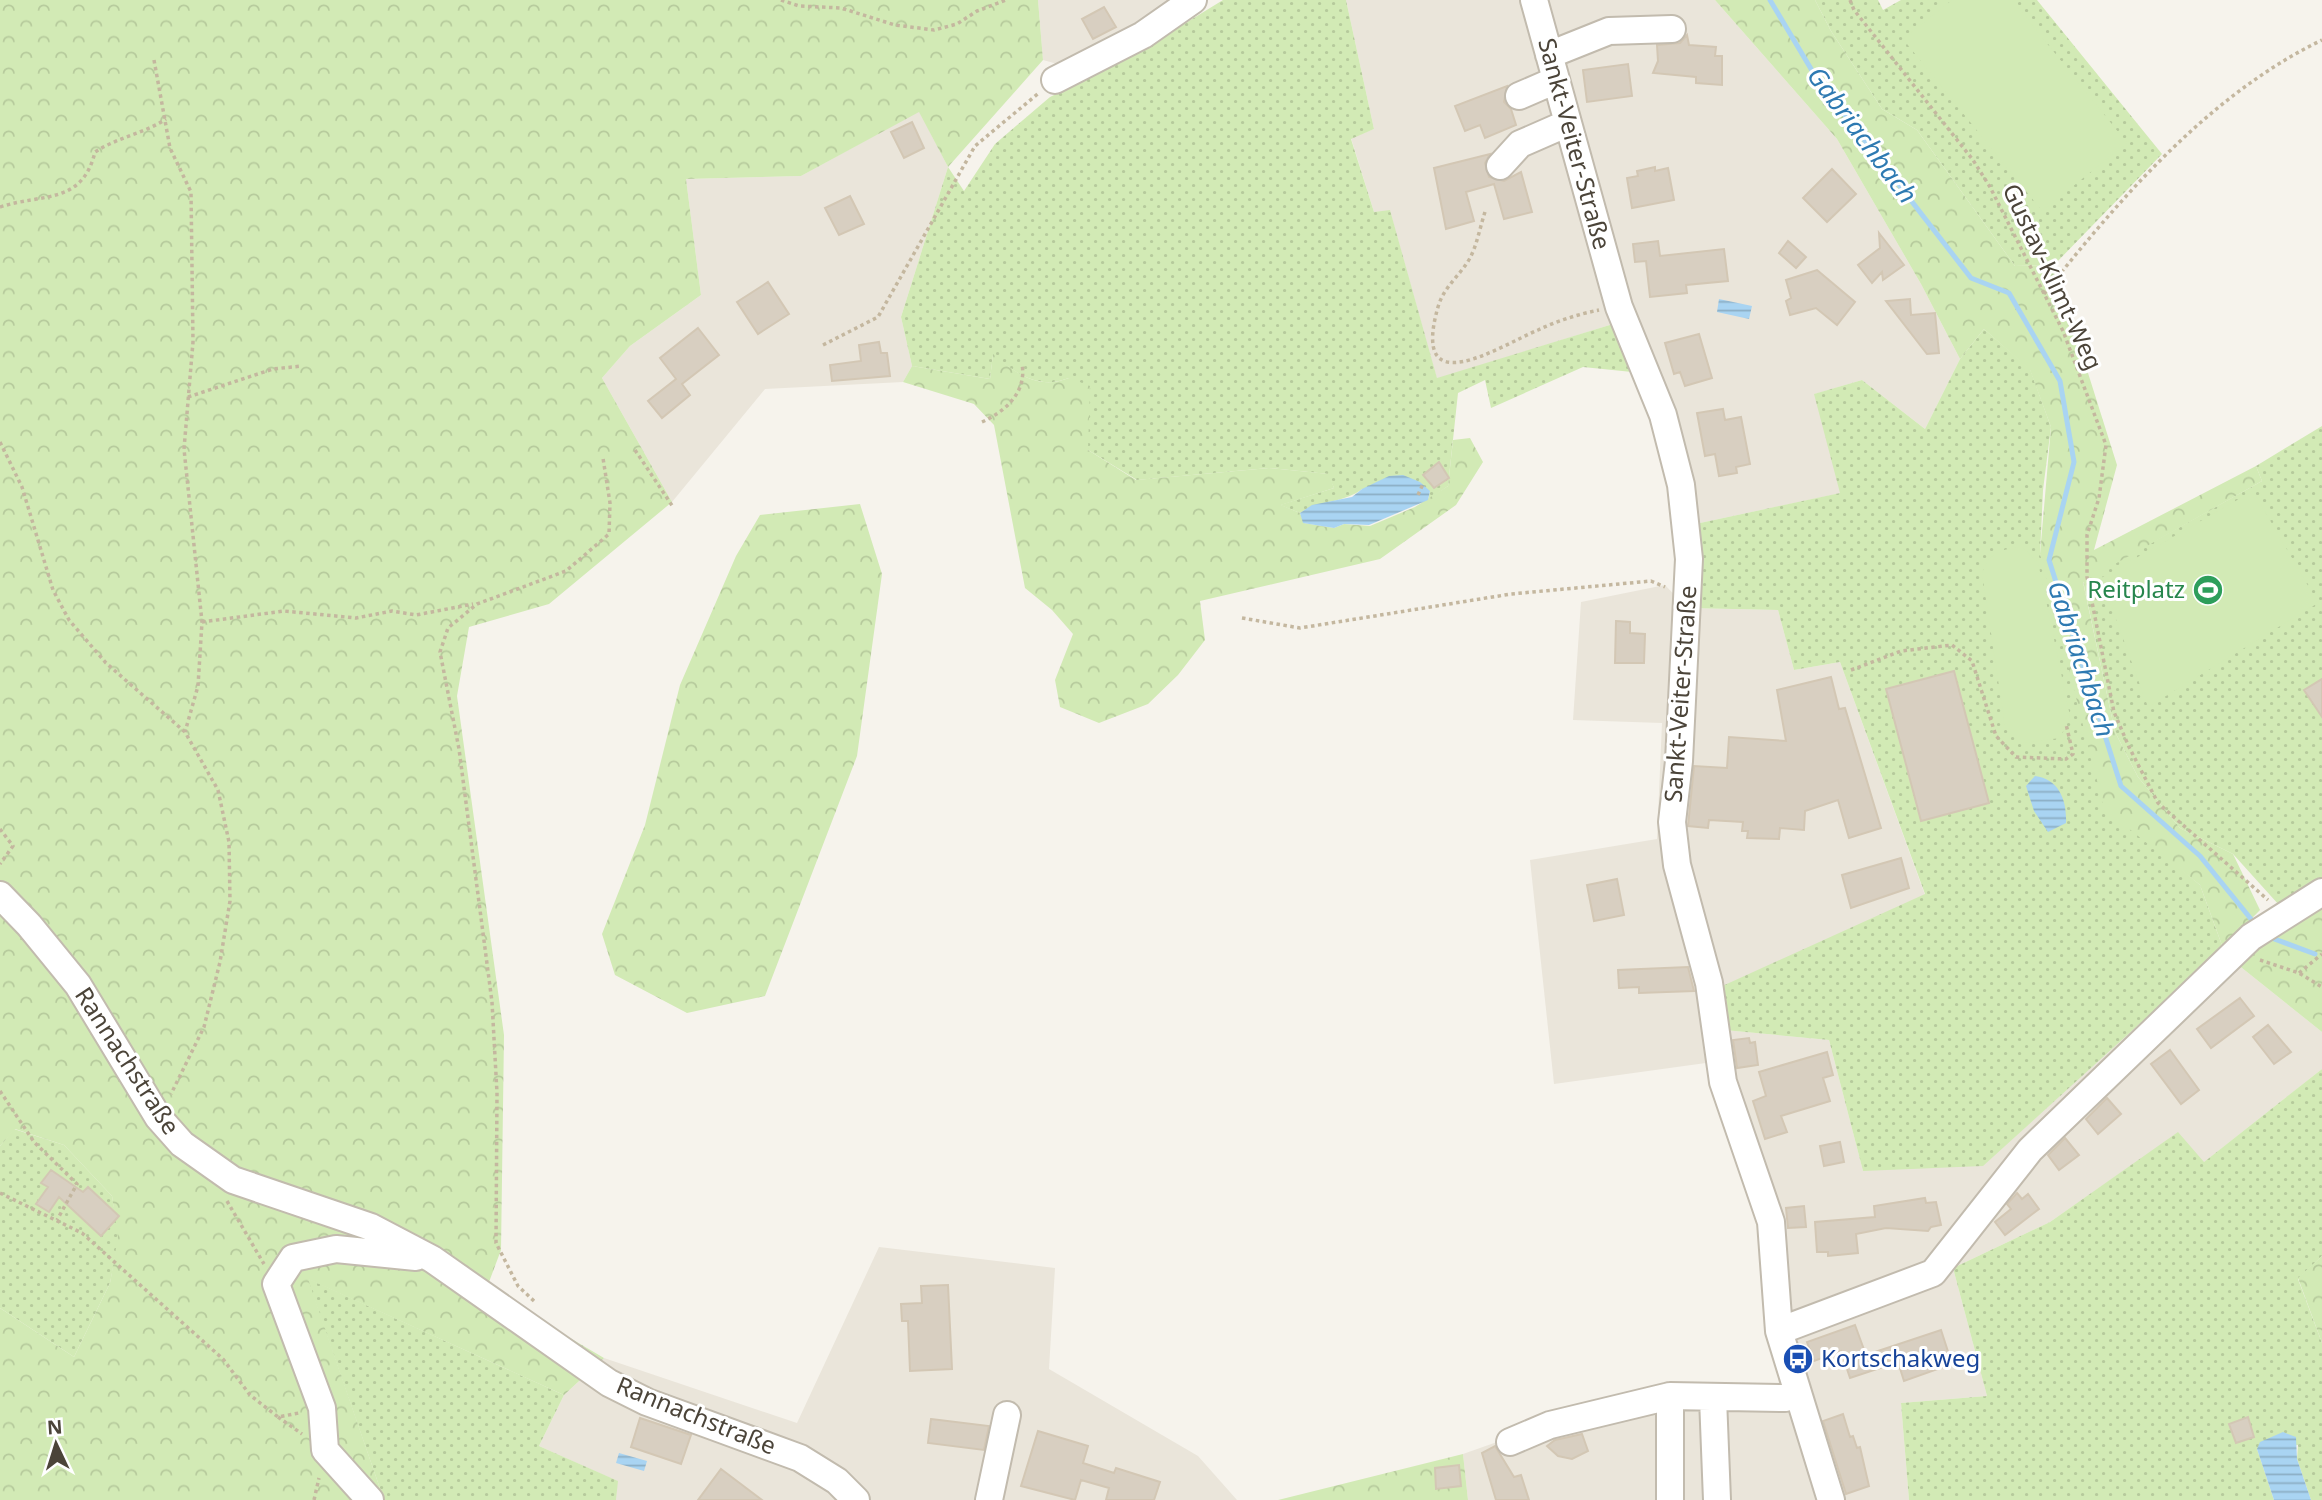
<svg xmlns="http://www.w3.org/2000/svg" width="2322" height="1500" viewBox="0 0 2322 1500" font-family="'Noto Sans',sans-serif">
<defs>
<pattern id="grass-dots" width="8" height="8" patternUnits="userSpaceOnUse" patternTransform="scale(1.75)"><rect width="8" height="8" fill="#d2eab5"/><path d="M2 2h.1M6 6h.1" fill="none" stroke="#b6ca9c" stroke-width="1.8" stroke-linecap="round"/></pattern>
<pattern id="forest-crowns" width="20" height="18" patternUnits="userSpaceOnUse" patternTransform="scale(1.75)"><rect width="20" height="18" fill="#d2eab5"/><path d="M2 6a3 3 0 1 1 6 0M12 15a3 3 0 1 1 6 0" fill="none" stroke="#b6ca9c"/></pattern>
<pattern id="water-rules" width="6" height="5" patternUnits="userSpaceOnUse" patternTransform="scale(1.75)"><rect width="6" height="5" fill="#a9d4f2"/><path d="M0 2.5h6" fill="none" stroke="#8caec5"/></pattern>
</defs>
<rect width="100%" height="100%" fill="#f6f3ec"/>
<!-- residential -->
<path fill="#eae5da" d="M1038 0H1186L1061 65 1043 60Z
M1346 0H1715L1837 139 1921 284 1960 359 1925 429 1862 380 1815 394 1841 493 1686 526 1667 464 1613 324 1437 379 1390 211 1374 212 1351 138 1374 129Z
M919 111 948 167 901 317 912 366 903 382 765 389 672 502 602 378 630 346 701 295 686 179 801 176Z
M1665 585 1687 608 1778 610 1794 670 1840 662 1925 895 1724 1030 1829 1040 1863 1171 2223 948 2232 960 2322 1032V1069L2203 1163 2178 1133 2050 1222 1953 1268 1987 1396 1901 1403 1909 1500H1468L1463 1454 1650 1388H1779L1766 1180 1713 1062 1554 1084 1530 860 1657 839 1662 723 1573 720 1581 602Z
M879 1247 1055 1268 1049 1369 1198 1456 1237 1500H616L617 1481 539 1446 564 1395 604 1358 797 1423Z"/>
<!-- grass -->
<path fill="url(#grass-dots)" d="M1223 0H1346L1374 129 1351 139 1374 212 1390 210 1437 378 1613 324 1632 372 1583 367 1491 408 1485 380 1458 393 1448 486 1428 500 1430 491 1362 489C1345 503 1319 500 1300 513L1280 505 1334 488 1328 474 1269 468 1137 480 1088 450 1069 378C1038 390 1017 374 993 355L990 379 912 366 901 317 948 167 964 191 995 144 1050 97 1127 59Z
M1815 0H1878L1883 10 1901 0H2037L2162 154 2054 265 2015 266 1917 130 1882 109 1831 31Z
M1984 329 2030 369 2051 427 2043 490 2040 554 2157 849 2200 885 2223 948 1983 1166 1863 1171 1829 1040 1724 1030 1718 988 1925 894 1840 662 1794 670 1778 610 1687 608 1686 526 1840 493 1814 394 1862 380 1925 429 1960 359Z
M2322 426V888L2288 915 2233 854 2180 828 2138 777 2115 732 2083 581 2262 481 2256 466Z
M2322 1069V1256L2298 1279 2322 1343V1500H2311L2297 1459 2298 1445 2257 1449 2274 1500H1909L1901 1403 1987 1396 1953 1268 2050 1222 2178 1132 2204 1162Z
M14 1129 64 1145 112 1196 119 1237 110 1283 74 1357 0 1308V1146Z
M307 1278 564 1395 539 1446 618 1481 616 1500H384Z"/>
<!-- forest -->
<path fill="url(#forest-crowns)" fill-rule="evenodd" d="M0 0H1038L1043 60 948 167 919 112 801 176 686 179 701 295 630 346 602 378 672 502 549 604 469 627 457 696 504 1035 501 1250 489 1282 553 1328 604 1358 564 1395 308 1279 384 1500H0V1308L74 1357 110 1283 118 1237 112 1196 64 1145 15 1129 0 1146Z
M1715 0H1815L1831 31 1882 109 1917 130 2015 266 2054 265 2117 465 2094 550 2256 466 2262 481 2083 582 2115 732 2138 777 2180 828 2233 854 2260 910 2223 948 2200 885 2104 809 2040 554 2051 427 2030 370 1984 329 1960 359 1921 284 1837 139Z
M993 354C1017 374 1038 390 1069 378L1090 386 1088 450 1136 480 1269 468 1329 474 1334 488 1281 505 1300 513 1304 523 1334 528 1344 524 1370 526 1415 507 1448 486 1453 440 1470 438 1483 462 1456 505 1380 559 1200 601 1205 640 1178 675 1148 704 1099 723 1060 707 1055 680 1073 634 1052 610 1025 588 994 425 974 404 903 382 912 366 990 379Z
M860 504 882 574 857 756 765 996 687 1013 615 975 602 934 645 825 680 685 736 556 760 515Z
M2322 888V1032L2232 960Z
M2322 1256V1343L2298 1278Z
M1463 1454 1468 1500H1278ZM1459 1465 1461 1486 1436 1488 1435 1468Z"/>
<!-- pitch -->
<path fill="#d2eab5" d="M1952 0H2012L2127 143 2042 211 1903 39Z
M2253 491 2318 603 2148 707 2101 578Z
M2022 547 2038 562 2070 716 2060 738 2022 743 2005 726 1982 573C1990 552 2001 549 2022 547Z"/>
<!-- water -->
<path fill="url(#water-rules)" d="M1719 299 1752 306 1749 319 1717 312Z
M1403 475 1420 482 1430 491 1428 500 1369 525 1344 524 1334 528 1303 523 1300 513 1312 505 1352 497 1362 489 1389 476Z
M2035 776C2059 779 2067 800 2066 823L2048 832 2034 811 2026 786Z
M2283 1432 2296 1437 2297 1459 2311 1500H2274L2257 1449 2260 1442Z
M619 1453 647 1461 644 1471 616 1463Z"/>
<g fill="none" stroke-linecap="round" stroke-linejoin="round">
<!-- stream -->
<path stroke="#a9d4f2" stroke-width="5" d="M1770 0 1817 79 1971 278 2009 293 2060 381 2074 462 2049 560 2121 786 2200 856 2255 924
M2269 937 2315 954"/>
</g>
<!-- building -->
<path fill="#d8cfc1" stroke="#d3c7b4" stroke-width="2" d="M1104 7 1116 27 1093 39 1082 19Z
M1687 35 1689 45 1716 47 1715 56H1722V85L1696 83V77L1653 73 1658 61 1657 45 1680 43Z
M1628 64 1632 96 1587 102 1583 70Z
M1507 86 1504 102 1511 109 1516 125 1485 138 1480 125 1465 131 1455 106Z
M912 122 924 148 904 158 891 132Z
M1490 154 1485 163 1489 177 1504 181 1521 172 1532 212 1504 219 1494 184 1466 192 1474 221 1446 229 1434 168Z
M1655 167V171L1668 168 1674 200 1632 208 1627 178 1638 176 1637 171Z
M1832 169 1856 194 1827 222 1803 198Z
M850 196 864 224 839 235 825 208Z
M1879 233 1904 265 1883 280 1882 272 1872 283 1858 265 1880 248Z
M1658 241 1660 256 1724 249 1728 281 1686 285 1687 293 1650 297 1646 261 1635 262 1633 244Z
M1788 241 1806 257 1796 268 1779 253Z
M1817 270 1855 302 1837 325 1816 308 1790 315 1786 301 1791 298 1786 280Z
M768 282 789 314 758 334 737 302Z
M1910 299 1911 315 1935 313 1939 353 1927 354 1886 301Z
M698 328 719 355 682 384 690 395 662 418 648 401 676 379 660 358Z
M1699 334 1712 378 1685 386 1680 372 1674 374 1665 343Z
M879 342 881 353H887L890 376 832 381 830 365 861 361 859 345Z
M1723 409 1725 420 1741 417 1750 464 1736 467 1737 473 1719 476 1715 454 1705 456 1697 413Z
M1439 462 1449 478 1434 488 1423 475Z
M1616 621 1630 622V633L1645 634 1644 663H1615Z
M1954 671 1989 803 1921 821 1886 689Z
M1831 677 1839 709 1845 708 1881 828 1849 838 1838 800 1805 811 1804 830 1780 828 1779 839 1747 838 1748 831H1742L1743 822 1709 820 1708 828 1688 826 1694 766 1727 768 1729 737 1786 741 1777 690Z
M2322 679V717L2304 690Z
M1901 858 1909 888 1851 908 1842 875Z
M1617 879 1624 915 1594 921 1587 885Z
M1688 967 1694 991 1639 993V987L1619 988 1618 970Z
M2240 998 2254 1016 2211 1048 2197 1029Z
M2268 1025 2291 1052 2274 1064 2253 1037Z
M1749 1038 1750 1043 1755 1042 1758 1065 1737 1068 1733 1040Z
M2170 1050 2199 1090 2181 1104 2151 1064Z
M1827 1052 1833 1075 1823 1078 1830 1101 1781 1116 1787 1132 1765 1139 1753 1101 1766 1096 1759 1072Z
M2107 1098 2121 1114 2098 1134 2086 1119Z
M2065 1138 2079 1155 2059 1170 2048 1155Z
M1840 1142 1844 1162 1824 1166 1820 1146Z
M51 1170 83 1192 88 1187 119 1216 101 1236 59 1197 49 1212 36 1204 48 1187 41 1183Z
M2017 1193 2022 1199 2028 1194 2039 1209 2005 1235 1995 1222 2011 1209 2007 1204Z
M1925 1198 1926 1203 1936 1202 1941 1225 1931 1227 1928 1231 1886 1228 1856 1234 1858 1253 1828 1256V1252H1817L1815 1222 1875 1217 1874 1206Z
M1804 1206 1806 1227 1788 1228 1786 1208Z
M948 1285 952 1369 910 1371 908 1321H902L901 1304 922 1303 921 1286Z
M1855 1325 1866 1355 1941 1330 1952 1364 1904 1381 1898 1362 1850 1378 1841 1351 1814 1361 1807 1342Z
M1843 1414 1850 1437 1853 1436 1857 1448 1860 1447 1869 1486 1846 1494 1823 1421Z
M2248 1417 2254 1437 2236 1443 2229 1424Z
M640 1418 691 1435 681 1464 631 1447Z
M931 1419 989 1426 984 1450 928 1443Z
M1038 1431 1088 1446 1083 1463 1114 1473 1116 1468 1160 1482 1154 1500H1106L1109 1488 1081 1480 1075 1500 1021 1486Z
M1582 1434 1588 1451 1572 1459 1558 1456 1547 1446 1555 1440Z
M1495 1446 1514 1477 1521 1475 1529 1500H1496L1482 1453Z
M1459 1465 1461 1486 1436 1489 1435 1468Z
M721 1469 762 1500H698Z"/>
<g fill="none" stroke-linecap="round" stroke-linejoin="round">
<!-- minor casing -->
<g stroke="#c2bbae" stroke-width="30">
<path id="minor" d="M1534 0 1619 307 1663 415 1681 485 1689 559 1679 761 1672 822 1677 865 1709 983 1723 1082 1771 1222 1779 1331 1831 1500
M1549 55 1609 31 1672 29
M1055 80 1143 35 1193 0
M1519 96 1556 80
M1500 166 1520 144 1568 123
M0 895 29 925 78 985 158 1117 182 1144 233 1180 371 1227 432 1259 609 1383 647 1402 800 1458 837 1481 856 1500
M1779 1331 1933 1273 2030 1150 2251 937 2322 892
M1670 1396V1500
M1713 1398 1717 1500
M1510 1442 1550 1425 1670 1396 1785 1398 1798 1394
M370 1500 325 1450 322 1408 276 1284 293 1258 336 1249 416 1257
M989 1500 1007 1415"/>
</g>
<!-- path -->
<path stroke="#c4b79f" stroke-width="3.5" stroke-dasharray="3.5 3.5" stroke-linecap="butt" d="M781 0 799 6 841 8 895 25 934 30 957 24 977 11 1006 0
M1850 0 1854 10 1973 160 1990 187 2063 331 2106 445 2099 498 2087 535V577L2114 712 2129 747 2158 803 2268 900
M154 60 170 148 191 192 193 342 184 449 202 622 198 686 185 732
M0 207C43 193 82 205 95 152 118 137 143 134 166 119
M1485 212C1480 227 1477 245 1470 258 1460 276 1444 286 1438 307 1410 405 1498 347 1538 330 1557 321 1579 314 1599 310
M2044 294C2120 198 2210 94 2322 40
M823 345 878 317 975 146 1040 92
M188 397 273 369 302 366
M982 422C1006 411 1027 392 1022 364
M0 442 22 487 53 590 69 620 106 663 185 732 218 790 229 842 230 901 220 962 204 1027 171 1094
M635 450 673 507
M1418 495 1423 484
M1242 618 1300 628 1511 594 1651 581 1665 587
M202 622 284 611 356 618 392 611 416 615 473 604
M1851 670 1901 651 1952 645 1972 661 1996 736 2016 757 2066 759 2073 754 2066 724
M0 829 13 846 0 864
M2260 960 2299 973 2322 987
M2299 973 2322 954
M0 1091 34 1142 77 1184 57 1220
M0 1193 82 1233 223 1359 250 1395 278 1417 299 1413
M227 1201 264 1264
M534 1301 518 1286 496 1243 497 1093 492 1002 459 749 440 652 448 628 477 604 566 571 609 534 610 503 603 458
M278 1417 302 1434
M314 1500 319 1478"/>
<!-- minor -->
<use href="#minor" stroke="#fff" stroke-width="26"/>
</g>
<!-- icons -->
<defs>
<g id="stadium-disc" transform="scale(1.575)"><circle r="9.5" fill="#2e9e5b" stroke="#fff"/><path d="M0-5a6.5 5 0 1 0 0 10a6.5 5 0 1 0 0-10ZM-3.5-1.8h7v3.6h-7Z" fill="#fff"/></g>
<g id="bus-disc" transform="scale(1.575)"><circle r="9.5" fill="#1a4fb4" stroke="#fff"/><path d="M-5-6H5V4H4V6H2V4H-2V6H-4V4H-5ZM-3.5-4V0h7V-4ZM-3.5 1.2v1.5H-2V1.2ZM2 1.2v1.5H3.5V1.2Z" fill="#fff"/></g>
</defs>
<g fill-rule="evenodd">
<use href="#stadium-disc" x="2208" y="590"/>
<use href="#bus-disc" x="1798" y="1359"/>
</g>
<g text-anchor="middle" stroke-width="6" stroke-linejoin="round" paint-order="stroke">
<!-- street labels -->
<g font-size="24" fill="#4b4439" stroke="#fff">
<text transform="translate(1574 144) rotate(75)" y="8">Sankt-Veiter-Straße</text>
<text transform="translate(2052 277) rotate(65)" y="8">Gustav-Klimt-Weg</text>
<text transform="translate(1681 694) rotate(-86)" y="8">Sankt-Veiter-Straße</text>
<text transform="translate(127 1061) rotate(57)" y="8">Rannachstraße</text>
<text transform="translate(696 1416) rotate(22)" y="8">Rannachstraße</text>
</g>
<!-- leisure labels -->
<g font-size="24" fill="#27864d" stroke="#fff" text-anchor="end">
<text x="2185" y="598">Reitplatz</text>
</g>
<!-- transit labels -->
<g font-size="24" fill="#164399" stroke="#fff" text-anchor="start">
<text x="1821" y="1367">Kortschakweg</text>
</g>
<!-- water labels -->
<g font-size="26" font-style="italic" fill="#2e7ab2" stroke="#fff">
<text transform="translate(1862 135) rotate(53)" y="9">Gabriachbach</text>
<text transform="translate(2081 659) rotate(72)" y="9">Gabriachbach</text>
</g>
</g>
<!-- north arrow -->
<g transform="translate(56 1444) rotate(356)" stroke="#ffffff" stroke-width="5" paint-order="stroke">
<path d="M0-5L12 26L0 18L-12 26Z" fill="#4b4439"/>
<text y="-10" font-size="19" font-weight="bold" text-anchor="middle" fill="#4b4439">N</text>
</g>
</svg>
